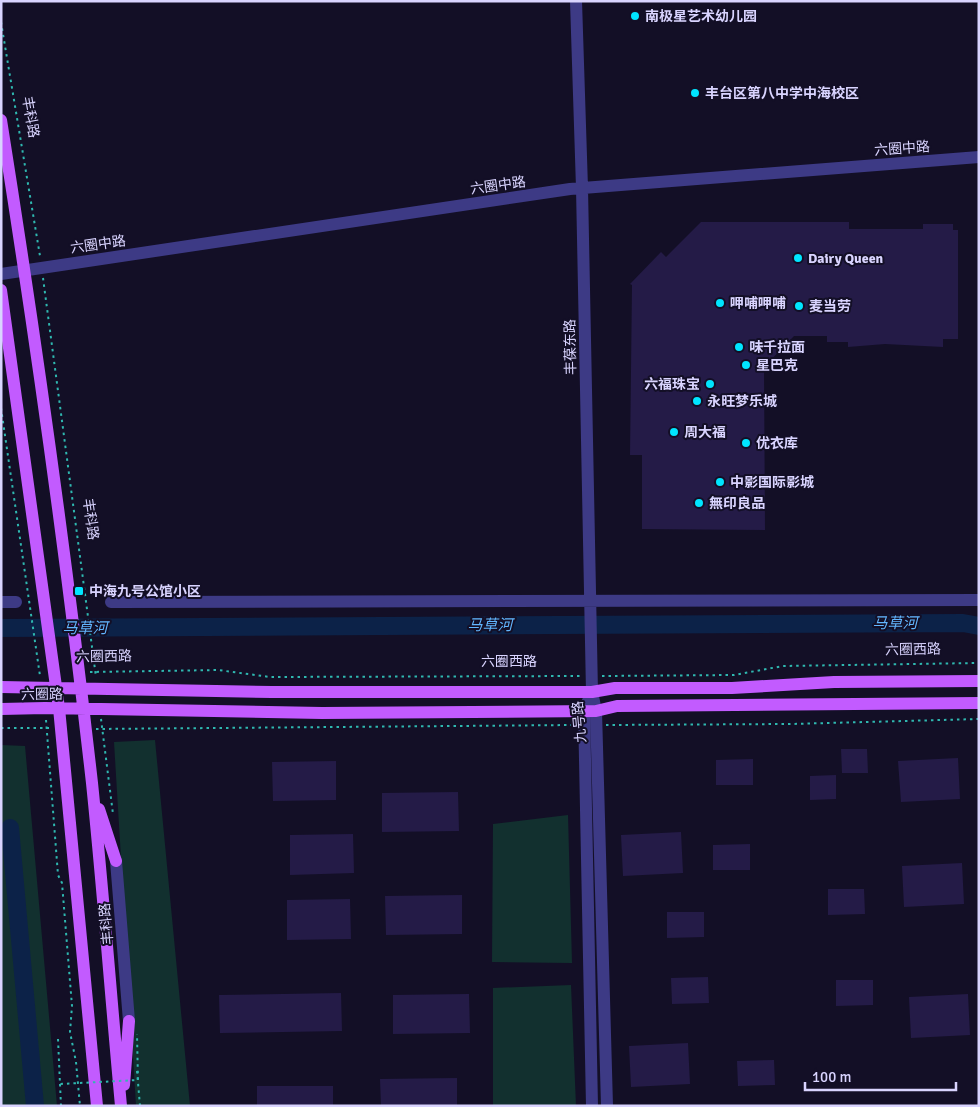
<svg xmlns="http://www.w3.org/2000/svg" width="980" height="1107" viewBox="0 0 980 1107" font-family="Signika,'Noto Sans SC',sans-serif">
<rect width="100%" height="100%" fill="#130f26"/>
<!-- green -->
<path fill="#12302f" d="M155 740 190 1106H136L114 742Z
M1 745 25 746 57 1106H1Z
M568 815 572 963 492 962 493 824Z
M571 985 576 1106H493V988Z"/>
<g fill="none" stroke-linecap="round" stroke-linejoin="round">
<!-- river -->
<path stroke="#0c2248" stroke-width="18" d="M1 628 963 623 979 626
M10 828 35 1106"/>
</g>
<!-- building -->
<path fill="#241b47" d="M701 222H849V229H923V224H953V230H958V339H943V347L885 344 848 347V342H827V336H794L764 367 765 530 642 529V455H630L632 285 630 284 661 252 666 257Z
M841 749H867L868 773H842Z
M958 758 960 799 901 802 898 761Z
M753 759V785H716V760Z
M336 761V800L273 801 272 762Z
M836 775V799L810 800V776Z
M458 792 459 831 382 832V793Z
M681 832 683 873 623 876 621 835Z
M353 834 354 873 290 875V835Z
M750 844V870H713V845Z
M962 863 964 904 904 907 902 866Z
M828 889H864L865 914 828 915Z
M462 895V934L386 935 385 896Z
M350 899 351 939 287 940V900Z
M667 912H704V937L667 938Z
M708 977 709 1003 672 1004 671 978Z
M836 980H873V1005L836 1006Z
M341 993 342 1031 220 1033 219 995Z
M469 994 470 1033 393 1034V995Z
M968 994 970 1035 911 1038 909 997Z
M688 1043 690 1084 631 1087 629 1046Z
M774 1060 775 1085 738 1086 737 1061Z
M457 1078V1106H381L380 1079Z
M257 1086H333V1106H257Z"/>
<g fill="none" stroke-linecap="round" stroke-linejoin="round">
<!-- path -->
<path stroke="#2fb8b0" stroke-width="2" stroke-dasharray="2.5 4" stroke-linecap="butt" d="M1 22 40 256
M43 278 96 677
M1 408 40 676
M90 672 218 670 270 677 580 676
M602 676 734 675 783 666 979 663
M101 719 113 814
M46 720 58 875 62 883 72 1006 70 1032 76 1062 80 1106
M606 725 790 724 979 719
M1 728H49
M96 729 574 725
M137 1071 140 1106
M60 1084 61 1106"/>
<!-- minor -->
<path stroke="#3d3a85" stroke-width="12" d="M576 1 582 188 592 692 596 711 607 1106
M1 274 570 189 979 157
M1 602H16
M111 602 979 600
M588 701 584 710 592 1106
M116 861 129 1021"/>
<!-- major -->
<path stroke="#c25bff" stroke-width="12" d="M1 120C36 340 67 561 92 783 103 890 111 998 121 1106
M1 290 59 708 97 1106
M1 687 272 692H592L615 688H732L834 682 979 681
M1 709 45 708 322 713 596 711 617 706 979 703
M99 809 116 861
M124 1085 129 1021"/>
<!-- path-bridge -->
<path stroke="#2fb8b0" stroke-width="2" stroke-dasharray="2.5 4" stroke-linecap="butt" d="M58 1039 60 1084 138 1080 137 1034"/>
</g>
<!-- markers -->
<g fill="#00e5ff" stroke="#130f26" stroke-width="2">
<circle cx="635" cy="16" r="5"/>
<circle cx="695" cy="93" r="5"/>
<circle cx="798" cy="258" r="5"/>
<circle cx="720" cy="303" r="5"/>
<circle cx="799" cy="306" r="5"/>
<circle cx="739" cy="347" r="5"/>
<circle cx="746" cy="365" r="5"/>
<circle cx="710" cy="384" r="5"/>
<circle cx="697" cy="401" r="5"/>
<circle cx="674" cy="432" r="5"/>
<circle cx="746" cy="443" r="5"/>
<circle cx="720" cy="482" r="5"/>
<circle cx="699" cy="503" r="5"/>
<rect x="74" y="586" width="10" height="10" rx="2.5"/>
</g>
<g text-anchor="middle" stroke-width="4" stroke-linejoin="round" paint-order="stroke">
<!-- poi labels -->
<g font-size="14" font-weight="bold" fill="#d9d4ff" stroke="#130f26" text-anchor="start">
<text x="645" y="21">南极星艺术幼儿园</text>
<text x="705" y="98">丰台区第八中学中海校区</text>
<text x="808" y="263">Dairy Queen</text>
<text x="730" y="308">呷哺呷哺</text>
<text x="809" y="311">麦当劳</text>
<text x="749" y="352">味千拉面</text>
<text x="756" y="370">星巴克</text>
<text x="700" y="389" text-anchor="end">六福珠宝</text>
<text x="707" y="406">永旺梦乐城</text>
<text x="684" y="437">周大福</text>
<text x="756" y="448">优衣库</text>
<text x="730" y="487">中影国际影城</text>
<text x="709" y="508">無印良品</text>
<text x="89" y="596">中海九号公馆小区</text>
</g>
<!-- street labels -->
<g font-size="14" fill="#d9d4ff" stroke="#130f26">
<text transform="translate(31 117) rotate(80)" y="5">丰科路</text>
<text transform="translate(902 148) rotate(-4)" y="5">六圈中路</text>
<text transform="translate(498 185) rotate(-8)" y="5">六圈中路</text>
<text transform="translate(98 244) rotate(-8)" y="5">六圈中路</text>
<text transform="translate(570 347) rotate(-91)" y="5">丰葆东路</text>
<text transform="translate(91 519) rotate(82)" y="5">丰科路</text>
<text transform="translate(913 649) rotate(-1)" y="5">六圈西路</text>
<text transform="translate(104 656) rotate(-1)" y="5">六圈西路</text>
<text x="509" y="666">六圈西路</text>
<text transform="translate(42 694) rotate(-1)" y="5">六圈路</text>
<text transform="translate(579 722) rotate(-95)" y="5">九号路</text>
<text transform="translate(106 924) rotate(-95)" y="5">丰科路</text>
</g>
<!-- water labels -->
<g font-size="15" font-style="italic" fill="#62b6ff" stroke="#130f26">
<text x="895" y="628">马草河</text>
<text x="490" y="630">马草河</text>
<text x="85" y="633">马草河</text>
</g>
</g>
<!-- border -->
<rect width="980" height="1107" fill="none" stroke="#d9d4ff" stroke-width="5"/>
<!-- scale -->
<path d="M805 1082v8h151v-8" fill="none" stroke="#d9d4ff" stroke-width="2.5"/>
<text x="812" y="1082" font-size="15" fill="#d9d4ff" stroke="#130f26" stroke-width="4" paint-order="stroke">100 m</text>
</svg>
